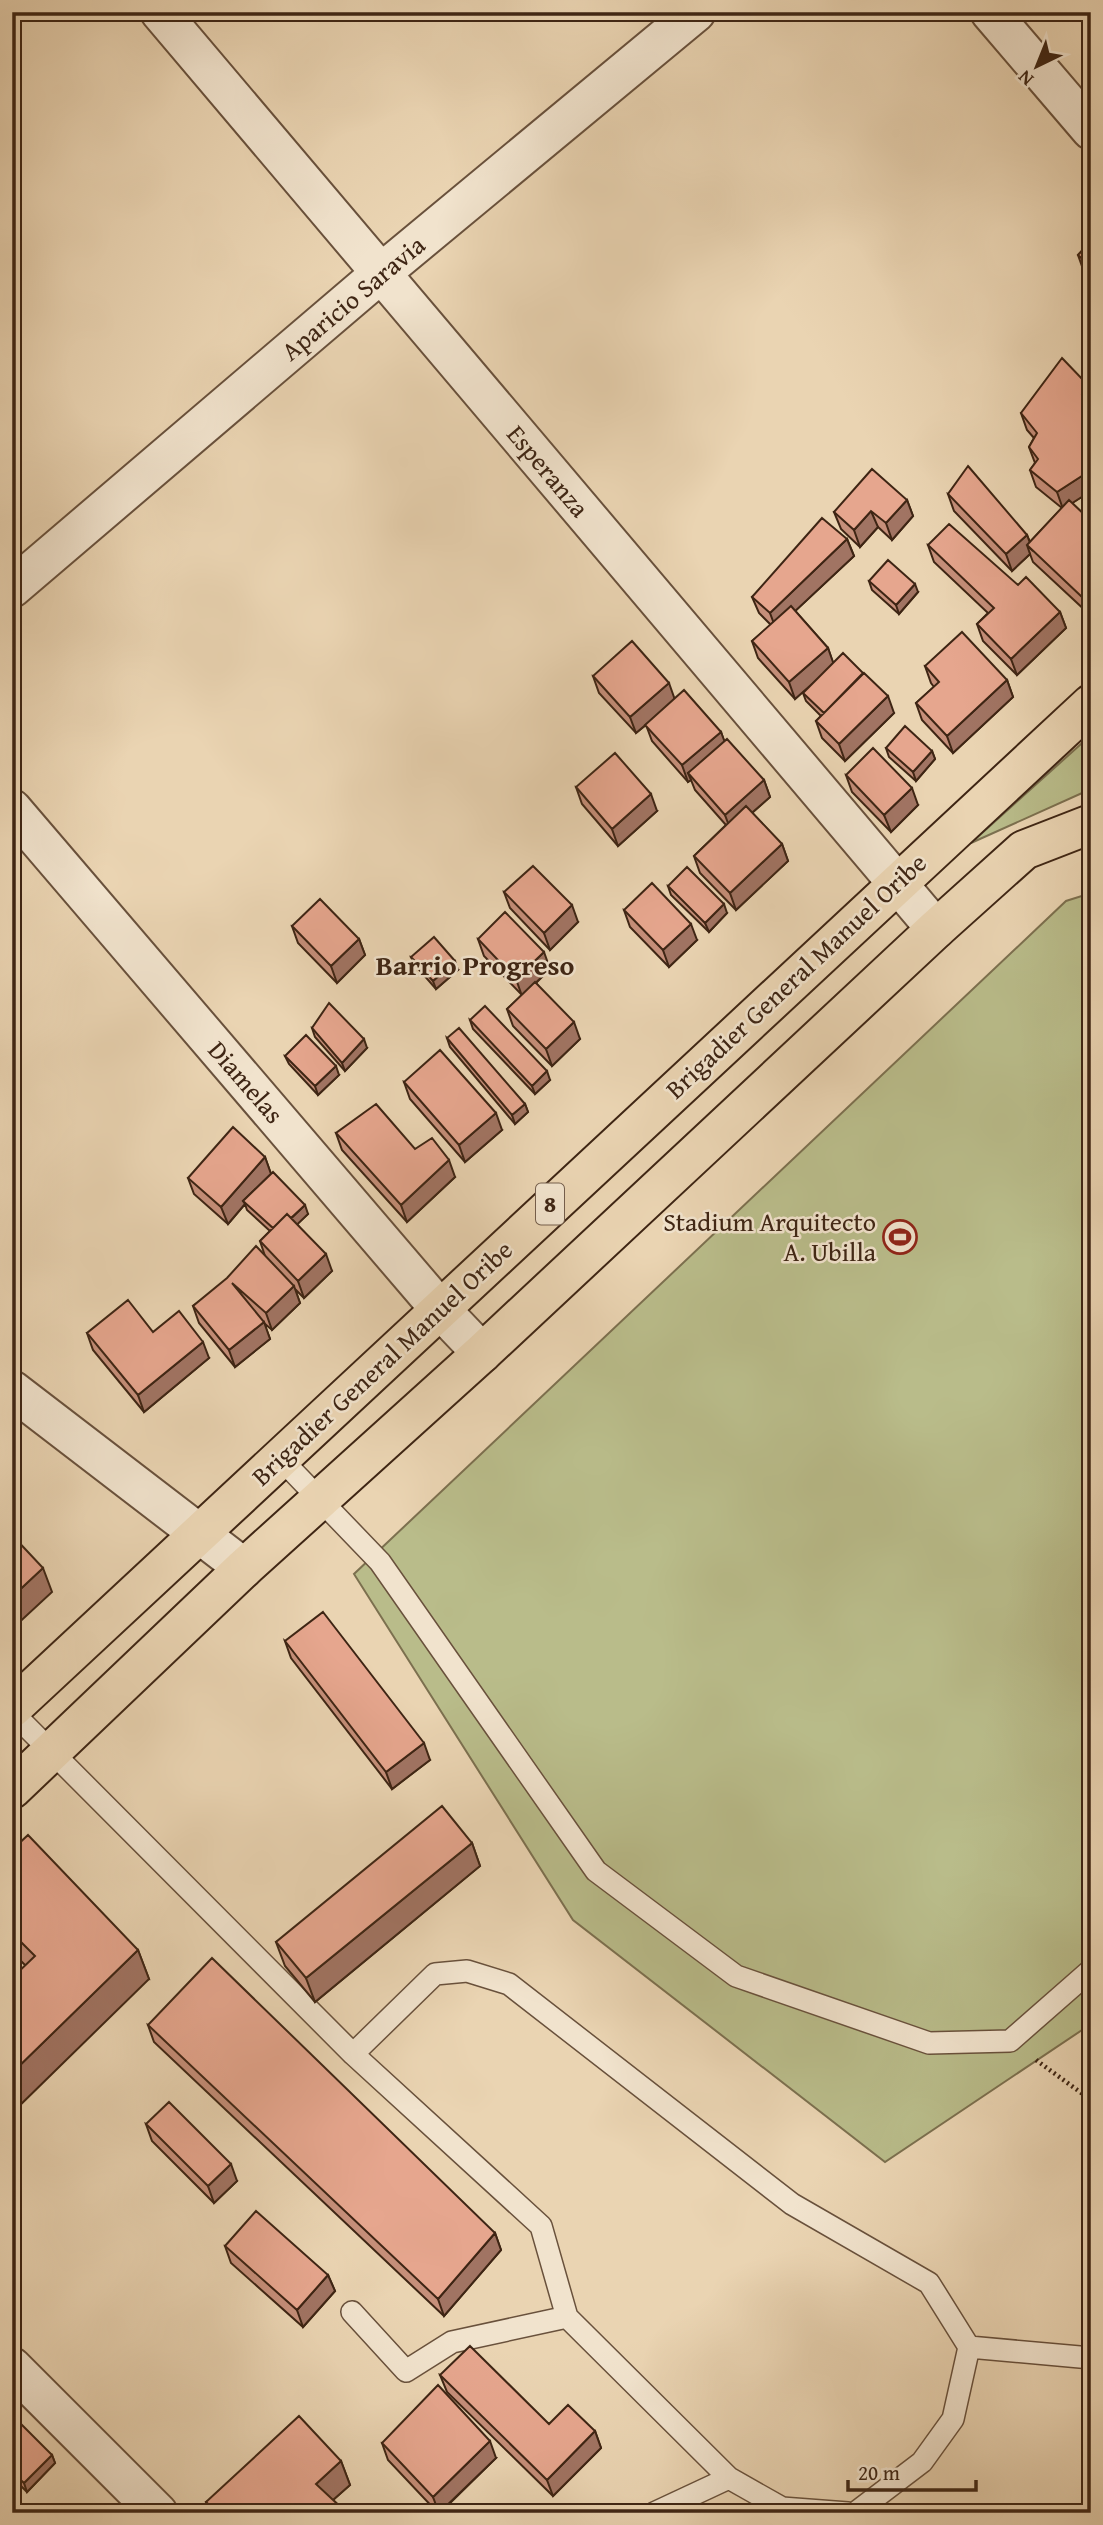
<svg xmlns="http://www.w3.org/2000/svg" width="1103" height="2525" viewBox="0 0 1103 2525" font-family="'Gentium Book Plus',serif">
<rect width="100%" height="100%" fill="#ead4b2"/>
<filter id="stains"><feTurbulence type="fractalNoise" baseFrequency=".00286" numOctaves="4"/><feColorMatrix values="0 0 0 0 .2 0 0 0 0 .09 0 0 0 0 .02 0 0 0 .5 -.17"/></filter>
<radialGradient id="worn" r=".72"><stop offset=".6" stop-color="#630" stop-opacity="0"/><stop offset="1" stop-color="#630" stop-opacity=".3"/></radialGradient>
<!-- green -->
<path fill="#b9bc8a" stroke="#7c704f" stroke-width="2" d="M1091 735V789L971 843Z
M1091 893V2024L885 2162 573 1920 354 1574 1066 901Z"/>
<g fill="none" stroke-linecap="round" stroke-linejoin="round">
<!-- service casing -->
<g stroke="#69513c" stroke-width="24">
<path id="service" d="M280 1458 380 1562 596 1871 736 1976 929 2043 1010 2041 1091 1970
M12 1712 353 2054 541 2226 567 2317 729 2478 782 2508 848 2513
M353 2054 435 1974 467 1971 509 1984 792 2204 929 2283 969 2347 953 2419 922 2462 855 2513
M352 2312 406 2371 452 2342 567 2317
M969 2347 1091 2358
M654 2513 729 2478"/>
</g>
<!-- minor casing -->
<g stroke="#69513c" stroke-width="42">
<path id="minor" d="M160 12 936 929
M990 12 1091 130
M12 588 380 274 696 12
M12 809 439 1308 482 1353
M12 2367 158 2513"/>
</g>
<!-- tertiary casing -->
<g stroke="#69513c" stroke-width="42">
<path id="tertiary" d="M12 1390 244 1568"/>
</g>
<!-- primary casing -->
<g stroke="#3e2514" stroke-width="42">
<path id="primary" d="M12 1708 1091 704
M12 1789 244 1568 482 1353 936 929 1024 850 1091 824"/>
</g>
<!-- path -->
<path stroke="#3e2514" stroke-width="4.5" stroke-dasharray="2 3.5" stroke-linecap="butt" d="M1036 2060 1091 2100"/>
<!-- service -->
<use href="#service" stroke="#f1e3cd" stroke-width="21"/>
<!-- minor -->
<use href="#minor" stroke="#f1e3cd" stroke-width="38"/>
<!-- tertiary -->
<use href="#tertiary" stroke="#f1e3cd" stroke-width="38"/>
<!-- primary -->
<use href="#primary" stroke="#ead4b2" stroke-width="38"/>
</g>
<!-- wall -->
<path fill="#c68f7a" stroke="#3e2514" stroke-width="2" d="M1091 241V278L1084 272 1078 255Z
M1086 383 1091 395V491L1072 503 1091 521V610L1088 613 1033 562 1030 554 1012 571 954 511 948 494 1027 535 1030 542 1062 508 1036 487 1030 470 1035 463 1029 447 1034 438 1027 430 1021 413Z
M907 500 913 516 892 540 878 527 860 547 841 529 834 512Z
M847 539 854 556 795 611 828 648 833 663 894 713 845 761 822 738 816 721 821 716 806 701 803 693 812 683 795 699 758 658 752 641 771 625 759 613 752 597Z
M928 545 1018 585 1060 612 1066 628 1017 675 983 641 977 624 988 613 934 562Z
M869 581 918 592 899 614 872 590Z
M925 666 1007 680 1013 697 953 753 922 720 916 703 934 687 931 683Z
M593 676 674 699 721 732 724 741 764 780 770 797 752 813 782 844 788 861 736 910 700 873 694 856 726 825 695 790 691 780 688 782 652 741 646 725 636 733 599 693Z
M886 748 932 751 935 759 916 781 889 757Z
M846 775 918 805 891 832 852 792Z
M576 787 657 811 618 846 582 804Z
M668 886 727 913 709 932 671 895Z
M504 892 578 922 550 950 510 908Z
M624 910 697 940 669 967 630 927Z
M292 926 359 939 365 955 337 983 298 943Z
M478 939 550 969 536 983 580 1039 552 1066 513 1026 507 1009 522 995 484 956Z
M411 957 458 970 436 989 415 965Z
M470 1020 550 1080 535 1094 473 1029Z
M312 1028 367 1048 345 1071 315 1037Z
M447 1038 525 1104 528 1112 515 1124 450 1047Z
M285 1056 339 1075 318 1095 289 1064Z
M404 1082 502 1130 465 1162 410 1099Z
M336 1133 415 1149 455 1177 407 1222 342 1150Z
M265 1157 271 1174 308 1214 297 1224 332 1271 304 1298 295 1289 300 1303 272 1330 264 1323 270 1339 235 1367 199 1323 193 1306 265 1256 260 1241 270 1231 247 1210 245 1204 228 1224 194 1194 188 1178Z
M153 1332 209 1358 144 1412 93 1350 87 1333Z
M285 1641 430 1760 392 1789 291 1658Z
M472 1843 480 1866 315 2002 285 1966 276 1942Z
M12 1850 138 1950 149 1979 25 1965 12 1952Z
M148 2025 495 2233 501 2250 444 2316 154 2042Z
M146 2124 237 2181 214 2203 152 2141Z
M225 2246 328 2275 335 2291 303 2327 231 2263Z
M440 2375 549 2424 595 2431 601 2448 553 2496 447 2392Z
M12 2423 52 2455 55 2463 27 2492 12 2477Z
M382 2443 496 2458 440 2513H438L388 2460Z
M341 2461 350 2485 333 2500 347 2513H210L206 2502Z"/>
<!-- shaded-wall -->
<path fill="#a17463" stroke="#3e2514" stroke-width="2" d="M1086 383 1091 395V404L1082 394Z
M1091 470V491L1063 509 1057 492Z
M907 500 913 516 892 540 886 523Z
M871 511 878 527 860 547 854 530Z
M1027 535 1033 551 1027 545 1030 554 1012 571 1006 554Z
M847 539 854 556 776 629 770 613Z
M915 584 918 592 899 614 896 605Z
M1091 587V610L1088 613 1082 597Z
M1060 612 1066 628 1017 675 1011 659Z
M828 648 834 665 795 699 789 682Z
M1007 680 1013 697 953 753 947 736Z
M669 683 675 700 636 733 630 717Z
M888 696 894 713 845 761 839 744Z
M721 732 727 748 688 773 691 780 688 782 682 765Z
M932 751 935 759 916 781 913 772Z
M764 780 770 797 731 831 725 815Z
M912 788 918 805 891 832 884 815Z
M651 794 657 811 618 846 612 829Z
M782 844 788 861 736 910 730 893Z
M724 904 727 913 709 932 705 923Z
M572 905 578 922 550 950 544 933Z
M691 924 697 940 669 967 663 950Z
M359 939 365 955 337 983 331 966Z
M544 952 550 969 522 996 516 979Z
M455 961 458 970 436 989 433 981Z
M574 1022 580 1039 552 1066 546 1049Z
M364 1039 367 1048 345 1071 342 1063Z
M336 1066 339 1075 318 1095 315 1086Z
M547 1071 550 1080 535 1094 532 1086Z
M525 1104 528 1112 515 1124 512 1115Z
M496 1113 502 1130 465 1162 459 1145Z
M265 1157 271 1174 243 1201 245 1204 228 1224 221 1207Z
M449 1160 455 1177 407 1222 401 1205Z
M305 1205 308 1214 280 1241 277 1232Z
M326 1254 332 1271 304 1298 298 1281Z
M294 1286 300 1303 272 1330 266 1313Z
M264 1322 270 1339 235 1367 229 1350Z
M203 1342 209 1358 144 1412 138 1395Z
M43 1568 52 1592 12 1629V1597Z
M424 1743 430 1760 392 1789 386 1772Z
M472 1843 480 1866 315 2002 306 1978Z
M138 1950 149 1979 12 2113V2073Z
M231 2164 237 2181 214 2203 208 2186Z
M495 2233 501 2250 444 2316 438 2299Z
M328 2275 335 2291 303 2327 297 2310Z
M595 2431 601 2448 553 2496 547 2480Z
M490 2441 496 2458 439 2513 433 2497Z
M52 2455 55 2463 27 2492 24 2483Z
M341 2461 350 2485 325 2507 316 2484Z"/>
<!-- building -->
<path fill="#e6a68e" stroke="#3e2514" stroke-width="2" d="M1091 241V267L1078 255Z
M1062 358 1086 383 1082 394 1091 403V434L1088 437 1091 440V470L1057 492 1030 470 1038 459 1029 447 1037 433 1021 413Z
M968 466 1027 535 1006 554 948 494Z
M872 469 907 500 886 523 871 511 854 530 834 512Z
M1069 500 1091 521V587L1082 597 1027 545Z
M822 518 847 539 770 613 752 597Z
M949 524 1018 585 1026 577 1060 612 1011 659 977 624 994 608 928 545Z
M888 560 915 584 896 605 869 581Z
M791 606 828 648 789 682 752 641Z
M962 632 1007 680 947 736 916 703 939 682 925 666Z
M632 641 669 683 630 717 593 676Z
M843 653 863 673 824 713 803 693Z
M864 673 888 696 839 744 816 721Z
M684 690 721 732 682 765 645 725Z
M905 726 932 751 913 772 886 748Z
M727 739 764 780 725 815 688 773Z
M873 748 912 788 884 815 846 775Z
M615 753 651 794 612 829 576 787Z
M746 806 782 844 730 893 694 856Z
M533 866 572 905 544 933 504 892Z
M687 867 724 904 705 923 668 886Z
M652 883 691 924 663 950 624 910Z
M320 899 359 939 331 966 292 926Z
M505 912 544 952 516 979 478 939Z
M434 937 455 961 433 981 411 957Z
M535 982 574 1022 546 1049 507 1009Z
M329 1003 364 1039 342 1063 312 1028Z
M485 1006 547 1071 532 1086 470 1020Z
M459 1028 525 1104 512 1115 447 1038Z
M306 1035 336 1066 315 1086 285 1056Z
M440 1050 496 1113 459 1145 404 1082Z
M376 1104 415 1149 432 1138 449 1160 401 1205 336 1133Z
M233 1127 265 1157 221 1207 188 1178Z
M273 1172 305 1205 291 1218 287 1214 273 1228 243 1201Z
M287 1214 326 1254 298 1281 260 1241Z
M256 1246 294 1286 266 1313 232 1283 264 1322 229 1350 193 1306 227 1278Z
M128 1300 153 1332 179 1311 203 1342 138 1395 87 1333Z
M12 1535 43 1568 12 1597Z
M323 1612 424 1743 386 1772 285 1641Z
M442 1806 472 1843 306 1978 276 1942Z
M28 1835 138 1950 12 2073V1978L35 1956 12 1933V1850Z
M212 1958 495 2233 438 2299 148 2025Z
M169 2102 231 2164 208 2186 146 2124Z
M256 2211 328 2275 297 2310 225 2246Z
M470 2346 549 2424 568 2405 595 2431 547 2480 440 2375Z
M438 2385 490 2441 433 2497 382 2443Z
M299 2416 341 2461 316 2484 347 2513H218L206 2502Z
M16 2419 52 2455 24 2483 12 2472V2423Z"/>
<!-- icons -->
<defs>
<g id="stadium-ring" transform="scale(1.75)"><circle r="9.5" fill="#f1e3cd" stroke="#8f2418" stroke-width="1.5"/><path d="M0-5a6.5 5 0 1 0 0 10a6.5 5 0 1 0 0-10ZM-3.5-1.8h7v3.6h-7Z" fill="#8f2418"/></g>
</defs>
<g fill-rule="evenodd">
<use href="#stadium-ring" x="900" y="1237"/>
</g>
<g text-anchor="middle" stroke-width="5" stroke-linejoin="round" paint-order="stroke">
<!-- shield labels -->
<rect fill="#f1e3cd" stroke="#745e4c" stroke-width="2" x="536" y="1183.5" width="28" height="41" rx="5"/>
<g font-size="24" font-weight="bold" fill="#3e2514">
<text x="550" y="1212">8</text>
</g>
<!-- street labels -->
<g font-size="26" fill="#3e2514" stroke="#f1e3cd">
<text transform="translate(353 298) rotate(-40)" y="9">Aparicio Saravia</text>
<text transform="translate(548 471) rotate(50)" y="9">Esperanza</text>
<text transform="translate(796 976) rotate(-43)" y="9">Brigadier General Manuel Oribe</text>
<text transform="translate(246 1082) rotate(49)" y="9">Diamelas</text>
<text transform="translate(382 1363) rotate(-43)" y="9">Brigadier General Manuel Oribe</text>
</g>
<!-- poi labels -->
<g font-size="26" fill="#3e2514" stroke="#f1e3cd" text-anchor="end">
<text x="876" y="1231">Stadium Arquitecto<tspan x="876" dy="30">A. Ubilla</tspan></text>
</g>
<!-- neighbourhood labels -->
<g font-size="28" font-weight="bold" fill="#3e2514" stroke="#f1e3cd">
<text x="475" y="975">Barrio Progreso</text>
</g>
</g>
<!-- margin -->
<rect width="1103" height="2525" fill="none" stroke="#ead4b2" stroke-width="42"/>
<rect x="14" y="14" width="1075" height="2497" fill="none" stroke="#3e2514" stroke-width="3.5"/>
<rect x="21" y="21" width="1061" height="2483" fill="none" stroke="#3e2514" stroke-width="2"/>
<!-- north arrow -->
<g transform="translate(1037 66) rotate(223)" stroke="#f1e3cd" stroke-width="5" paint-order="stroke">
<path d="M0-5L12 26L0 18L-12 26Z" fill="#3e2514"/>
<text y="-10" font-size="19" font-weight="bold" text-anchor="middle" fill="#3e2514">N</text>
</g>
<!-- scale -->
<path d="M848 2480v10h128v-10" fill="none" stroke="#3e2514" stroke-width="3.5"/>
<text x="858" y="2480" font-size="21" fill="#3e2514" stroke="#f1e3cd" stroke-width="5" paint-order="stroke">20 m</text>
<rect width="100%" height="100%" filter="url(#stains)"/>
<rect width="100%" height="100%" fill="url(#worn)"/>
</svg>
